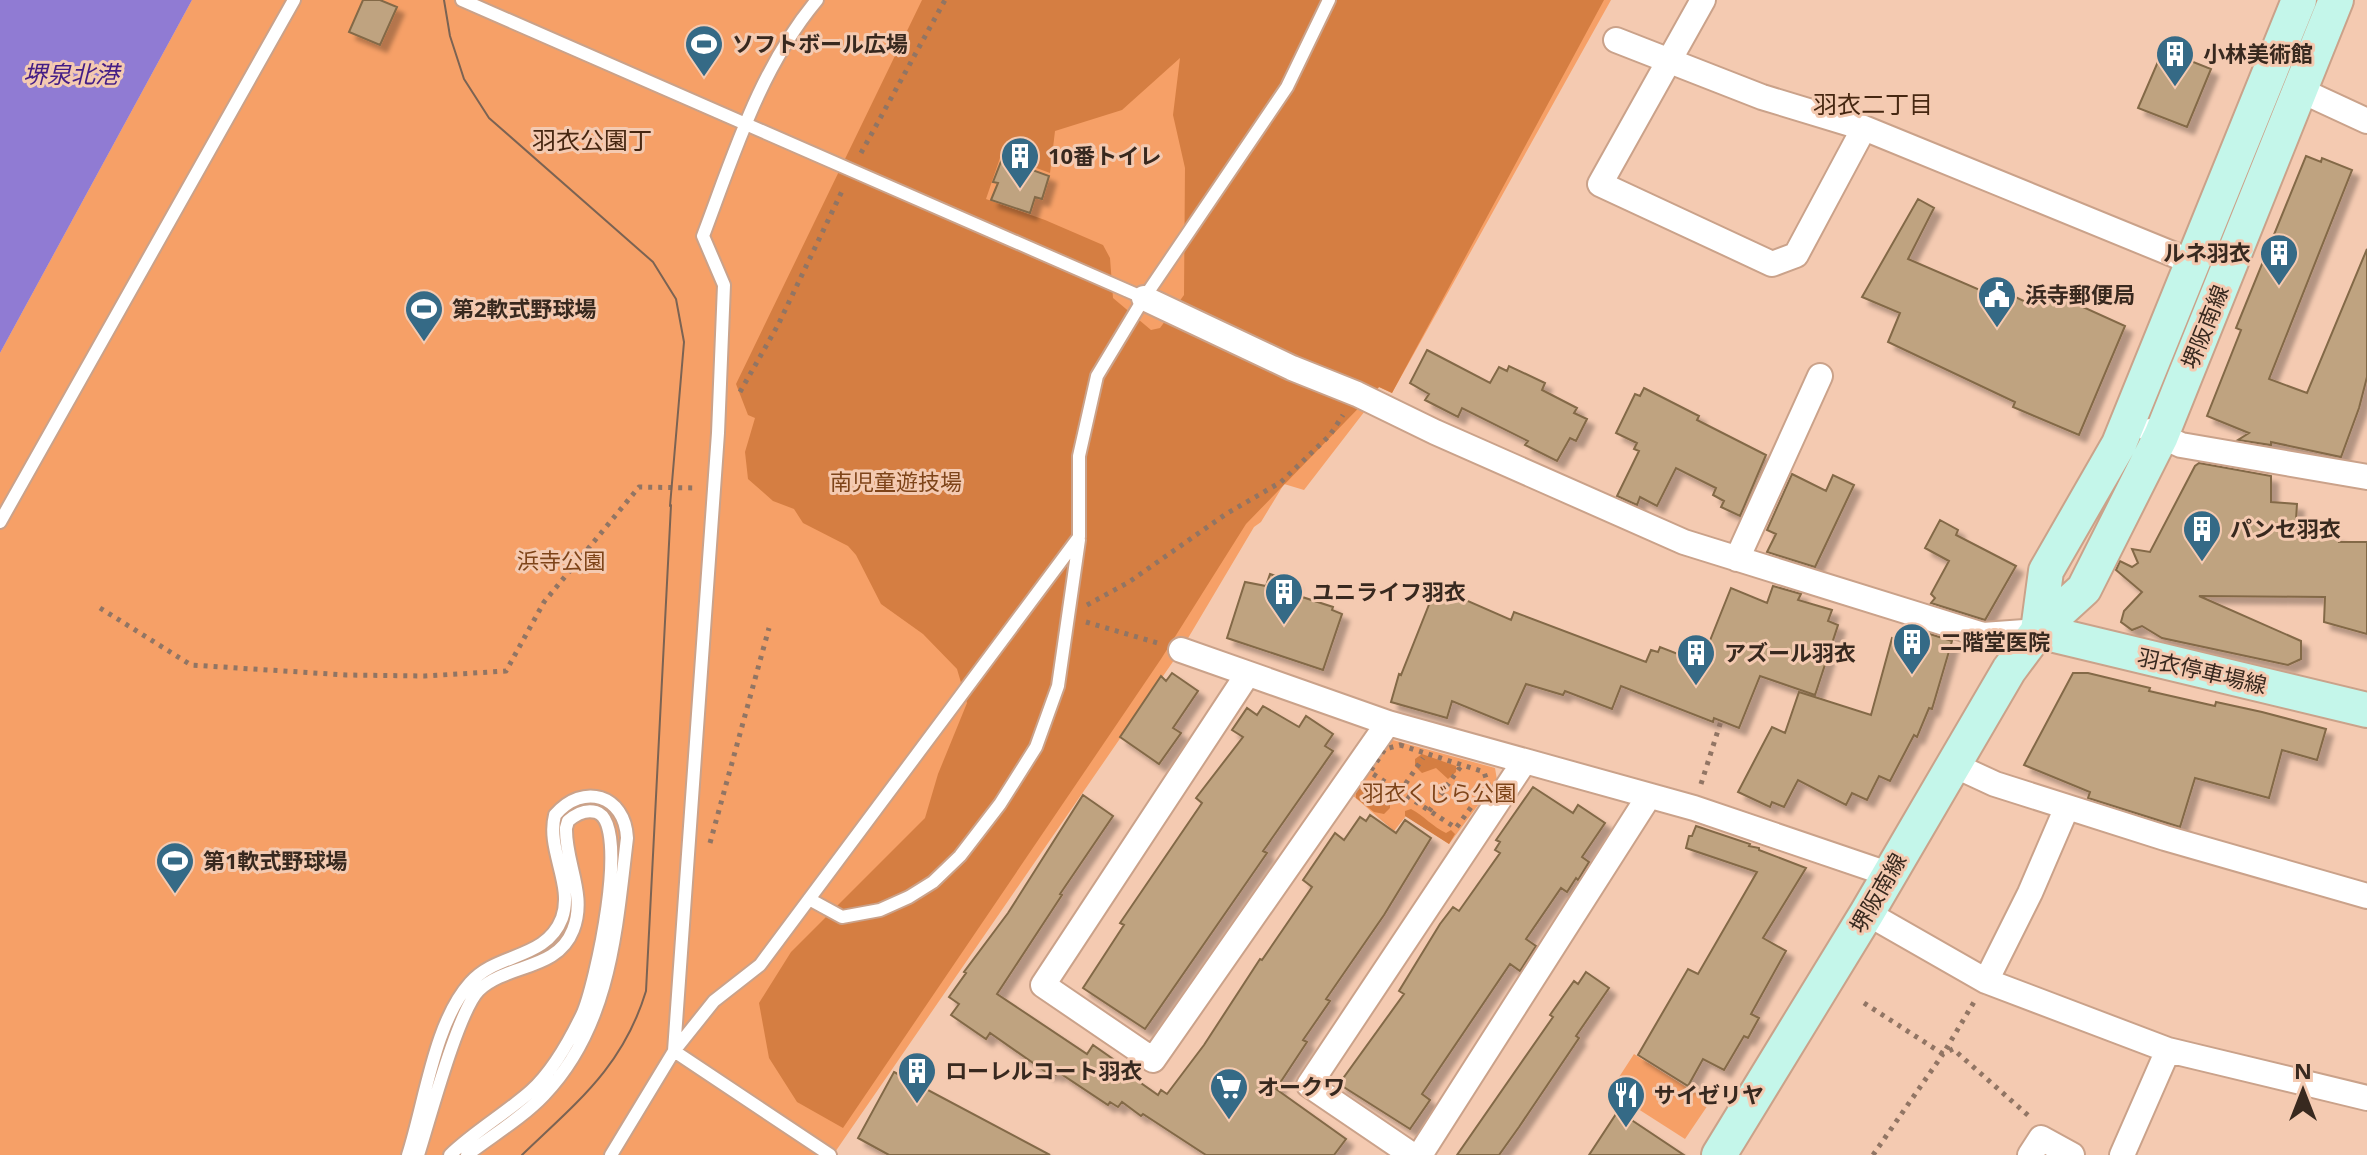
<svg xmlns="http://www.w3.org/2000/svg" width="2367" height="1155" viewBox="0 0 2367 1155" font-family="'Open Sans','Noto Sans JP',sans-serif">
<defs>
<filter id="shadow"><feDropShadow dx="7" dy="7" stdDeviation="2" flood-color="#0004"/></filter>
</defs>
<rect width="100%" height="100%" fill="#f4cab1"/>
<!-- green -->
<path fill="#f6a067" d="M192 0H1611L1392 393 1379 387 1368 407 1304 490 1284 484 1261 522 1254 527 1181 650 833 1155H0V353Z
M1389 739 1495 768 1497 780 1449 844 1406 816 1394 831 1351 794Z
M1634 1054 1710 1102 1685 1139 1610 1091Z"/>
<!-- forest -->
<path fill="#d57e42" fill-rule="evenodd" d="M922 0H1604L1392 393 1379 387 1246 524 1161 659 843 1128 797 1102 769 1058 759 1003 791 952 925 818 938 774 967 703 957 669 923 634 881 604 856 555 848 546 803 523 794 509 773 501 748 479 745 452 755 418 748 415 736 384ZM1180 58 1173 115 1185 168 1184 295 1160 328 1151 330 1113 298 1110 258 1103 245 1045 220 986 199 1001 155 1050 173 1055 131 1122 110Z
M1422 754 1456 766V772L1448 779 1436 768 1422 773 1415 766V759Z
M1364 782 1390 800V808L1384 814 1374 812 1356 798V793Z
M1411 809C1424 816 1433 827 1446 833L1451 830 1455 834 1449 844 1405 816V811Z"/>
<!-- water -->
<path fill="#907bd3" d="M0 0H192L0 353Z"/>
<!-- building -->
<path fill="#bfa380" stroke="#836947" stroke-width="2" filter="url(#shadow)" d="M363 0H380L397 7 380 45 349 32Z
M2163 50 2211 69 2187 127 2138 108Z
M2306 156 2321 162 2322 158 2352 170 2269 379 2307 393 2367 249V377L2359 408 2341 457 2271 442V445L2238 440 2249 433 2207 416 2241 330 2236 328Z
M1002 159 1049 176 1042 199 1035 197 1030 213 991 200 998 183 993 182Z
M1918 199 1934 208 1908 259 1982 291 1986 283 2030 304 2039 287 2125 326 2079 435 2013 407 2015 402 1888 342 1900 313 1862 297Z
M1427 350 1490 383 1499 367 1507 371 1509 366 1545 383 1542 390 1577 408 1574 413 1587 419 1576 441 1570 438 1557 461 1525 445 1528 441 1462 408 1458 417 1425 400 1429 394 1410 383Z
M1644 388 1699 416 1697 420 1766 455 1740 516 1721 507 1724 501 1713 495 1716 488 1676 468 1657 506 1640 497 1637 505 1617 496 1639 451 1634 449 1637 443 1616 433 1635 394 1640 396Z
M2199 463 2271 476V502L2297 504 2295 535H2332L2339 537V542H2367V634L2324 622 2325 597 2199 596 2301 641V659L2288 665 2162 638 2142 626 2132 630 2121 622 2124 611 2142 592 2116 570 2120 561 2132 567 2138 563 2132 549 2150 552 2195 466Z
M1792 474 1826 491 1833 475 1854 485 1815 567 1767 552 1776 534 1767 530Z
M1940 520 1958 530 1956 535 2016 566 1985 620 1931 603 1935 598 1931 594 1949 561 1925 548Z
M1270 574 1294 582 1290 593 1333 607 1332 610 1342 614 1323 670 1227 638 1245 582 1266 586Z
M1773 586 1801 594 1798 600 1832 610 1828 621 1838 625 1815 695 1760 676 1739 728 1714 718 1713 722 1621 686 1612 709 1565 691 1563 695 1526 684 1508 724 1452 701 1447 718 1391 702 1399 674 1401 675 1436 587 1511 620 1514 612 1646 662 1651 650 1658 652 1660 647 1701 663 1731 588 1767 603Z
M1914 629 1952 641 1932 709 1929 708 1917 737 1914 735 1890 781 1879 776 1867 800 1852 793 1846 805 1798 780 1784 807 1772 802 1770 807 1738 792 1772 727 1785 733 1799 692 1871 715 1892 638 1906 642Z
M1172 673 1198 691 1173 728 1181 733 1159 764 1120 737 1161 676 1166 681Z
M2073 673H2088L2150 688 2149 691 2215 706 2216 702 2262 712 2326 729 2317 760 2282 750 2269 798 2195 778 2180 827 2088 798 2090 792 2024 765Z
M1263 706 1299 727 1306 716 1333 734 1325 746 1333 751 1263 851 1267 853 1145 1029 1083 988 1124 925 1120 923 1202 803 1196 798 1243 737 1232 730 1247 708 1257 715Z
M1533 787 1573 813 1578 805 1605 823 1582 857 1589 862 1578 880 1576 878 1567 892 1561 888 1526 939 1536 946 1520 971 1510 964 1422 1094 1430 1100 1410 1129 1339 1084 1404 994 1399 991 1440 924 1453 907 1459 911 1500 853 1495 850 1500 842 1496 840Z
M1083 795 1113 816 1060 894 1062 895 997 994 1087 1054 1093 1045 1113 1059 1111 1062 1158 1095 1161 1090 1167 1094 1204 1045 1260 959 1262 960 1312 887 1303 880 1335 833 1344 840 1360 817 1366 821 1370 815 1396 833 1405 820 1431 838 1384 915 1326 999 1330 1001 1303 1040 1307 1042 1276 1089 1346 1139 1334 1155H1206L1143 1114 1141 1116 1122 1102 1118 1107 1110 1102 1108 1105 1058 1072 1056 1075 1051 1071 1049 1074 990 1033 986 1039 951 1015 959 1004 949 997 966 973 964 972 1008 913Z
M1696 826 1750 844 1749 846 1759 848V850L1806 868 1763 938 1786 951 1751 1014 1759 1018 1748 1038 1744 1036 1724 1070 1703 1059 1688 1086 1638 1055 1688 969 1698 974 1757 872 1686 848 1689 836H1692Z
M1586 972 1609 988 1576 1036 1579 1038 1519 1127 1499 1155H1457L1553 1017 1550 1015 1574 981 1578 984Z
M894 1072 1050 1155H889L858 1138Z
M1618 1111 1684 1155H1589Z"/>
<g fill="none" stroke-linecap="round" stroke-linejoin="round">
<!-- service casing -->
<g stroke="#caa28a" stroke-width="16">
<path id="service" d="M462 0 1144 298
M0 522 294 0
M809 899 842 917 880 910 909 897 933 882 960 856 1000 804 1036 747 1058 686 1079 540
M674 1051 718 433 724 285 703 236C734 154 760 68 817 0
M674 1051 830 1155
M408 1155C425 1103 434 1023 470 983 497 952 546 960 562 918 574 885 546 849 555 815 583 782 625 795 627 838 616 929 611 1025 544 1095 522 1118 493 1135 467 1155
M418 1155C429 1121 458 1011 479 990 508 963 557 971 573 930 587 895 565 863 566 828L568 821C576 814 585 809 596 812 632 822 595 988 582 1015 569 1042 553 1071 531 1091 505 1114 475 1131 450 1155
M611 1155 674 1051 714 1001 760 965 1079 537V456L1097 376 1144 298 1287 87 1329 0"/>
</g>
<!-- minor casing -->
<g stroke="#caa28a" stroke-width="28">
<path id="minor" d="M1703 0 1600 184 1772 264 1796 255 1864 128
M1616 40 1762 97 1864 128 2192 262
M2300 90 2367 121
M1144 298 1292 368 1357 394 1435 432 1684 542 1983 635 2038 631
M2150 431 2181 445 2367 477
M1737 559 1820 376
M1181 650 1388 723 1694 808 1888 874
M1247 675 1043 985 1153 1060 1388 723
M1954 765 1995 784 2165 838 2367 896
M1867 913 1986 981 2168 1050 2367 1098
M1986 981 2030 893 2067 807
M1412 1155 1309 1085 1524 762
M1420 1155 1649 796
M2030 1155 2041 1138 2072 1155
M2122 1155 2168 1050"/>
</g>
<!-- secondary casing -->
<g stroke="#caa28a" stroke-width="38">
<path id="secondary" d="M2038 631 2046 571 2119 444 2299 0
M2038 631 2367 710
M1719 1155 1867 913 2009 670 2038 631 2084 589 2161 436 2336 0"/>
</g>
<!-- path -->
<path stroke="#917564" stroke-width="5" stroke-dasharray="4 6" stroke-linecap="butt" d="M861 153 945 0
M740 392 778 325 844 187
M1087 605 1129 582 1226 514 1281 482 1330 435 1343 415
M100 608 191 665 346 675 425 676 506 671 544 602 639 487 697 488
M1086 622 1161 644
M1400 745 1484 772 1488 784 1456 828 1370 772 1385 749Z
M1701 784 1721 721
M1400 792 1423 758
M1429 811 1461 766
M710 843 769 628
M1864 1003 1943 1054 1974 1002
M1873 1155 1943 1054 1953 1049 2030 1117"/>
<!-- service -->
<use href="#service" stroke="#fff" stroke-width="12"/>
<!-- minor -->
<use href="#minor" stroke="#fff" stroke-width="24"/>
<!-- secondary -->
<use href="#secondary" stroke="#c4f6ea" stroke-width="34"/>
<!-- tram -->
<path stroke="#7b6353" stroke-width="2" d="M444 0 450 36 464 79 489 118 653 262 676 299 684 342 670 506
M522 1155C577 1102 623 1067 646 991L671 505"/>
</g>
<!-- icons -->
<defs>
<g id="stadium-pin" transform="scale(2)"><path d="M0 17L-7.5 6A9.5 9.5 0 1 1 7.5 6Z" fill="#356a86" stroke="#f4cab1"/><path d="M0-5a6.5 5 0 1 0 0 10a6.5 5 0 1 0 0-10ZM-3.5-1.8h7v3.6h-7Z" fill="#fff"/></g>
<g id="building-pin" transform="scale(2)"><path d="M0 17L-7.5 6A9.5 9.5 0 1 1 7.5 6Z" fill="#356a86" stroke="#f4cab1"/><path d="M-4-6H4V6H1V3H-1V6H-4ZM-2.5-4.3h1.7v1.8h-1.7ZM.8-4.3h1.7v1.8H.8ZM-2.5-1h1.7V.8h-1.7ZM.8-1h1.7V.8H.8Z" fill="#fff"/></g>
<g id="civic-pin" transform="scale(2)"><path d="M0 17L-7.5 6A9.5 9.5 0 1 1 7.5 6Z" fill="#356a86" stroke="#f4cab1"/><path d="M-.6-6.5H3V-4.5H.6V-3L4-1V1h2V6H-6V1h2V-1L-.6-3ZM-1.2 2.5V6h2.4V2.5Z" fill="#fff"/></g>
<g id="supermarket-pin" transform="scale(2)"><path d="M0 17L-7.5 6A9.5 9.5 0 1 1 7.5 6Z" fill="#356a86" stroke="#f4cab1"/><path d="M-6-5.5h2.5l.6 2H6L4.5 2H-2.5L-4.4-4H-6ZM-1.5 3.2a1.3 1.3 0 1 0 .1 0ZM3 3.2a1.3 1.3 0 1 0 .1 0Z" fill="#fff"/></g>
<g id="restaurant-pin" transform="scale(2)"><path d="M0 17L-7.5 6A9.5 9.5 0 1 1 7.5 6Z" fill="#356a86" stroke="#f4cab1"/><path d="M-5-6h1v4h1v-4h1v4h1v-4h1v5L-1.5 .5V6h-2V.5L-5-1ZM5-6V6H3V1.5H1.5Q1.5-4 5-6Z" fill="#fff"/></g>
</defs>
<g fill-rule="evenodd">
<use href="#stadium-pin" x="704" y="44"/>
<use href="#building-pin" x="2175" y="54"/>
<use href="#building-pin" x="1020" y="156"/>
<use href="#building-pin" x="2279" y="253"/>
<use href="#civic-pin" x="1997" y="295"/>
<use href="#stadium-pin" x="424" y="309"/>
<use href="#building-pin" x="2202" y="529"/>
<use href="#building-pin" x="1284" y="592"/>
<use href="#building-pin" x="1912" y="642"/>
<use href="#building-pin" x="1696" y="653"/>
<use href="#stadium-pin" x="175" y="861"/>
<use href="#building-pin" x="917" y="1071"/>
<use href="#supermarket-pin" x="1229" y="1087"/>
<use href="#restaurant-pin" x="1626" y="1095"/>
</g>
<g text-anchor="middle" stroke-width="6" stroke-linejoin="round" paint-order="stroke">
<!-- poi labels -->
<g font-size="22" font-weight="bold" fill="#38291f" stroke="#f4cab1" text-anchor="start">
<text x="732" y="52">ソフトボール広場</text>
<text x="2203" y="62">小林美術館</text>
<text x="1048" y="164">10番トイレ</text>
<text x="2251" y="261" text-anchor="end">ルネ羽衣</text>
<text x="2025" y="303">浜寺郵便局</text>
<text x="452" y="317">第2軟式野球場</text>
<text x="2230" y="537">パンセ羽衣</text>
<text x="1312" y="600">ユニライフ羽衣</text>
<text x="1940" y="650">二階堂医院</text>
<text x="1724" y="661">アズール羽衣</text>
<text x="203" y="869">第1軟式野球場</text>
<text x="945" y="1079">ローレルコート羽衣</text>
<text x="1257" y="1095">オークワ</text>
<text x="1654" y="1103">サイゼリヤ</text>
</g>
<!-- street labels -->
<g font-size="22" fill="#38291f" stroke="#f4cab1">
<text transform="translate(2205 327) rotate(-68)" y="8">堺阪南線</text>
<text transform="translate(2202 671) rotate(13)" y="8">羽衣停車場線</text>
<text transform="translate(1878 893) rotate(-60)" y="8">堺阪南線</text>
</g>
<!-- park labels -->
<g font-size="22" fill="#7e4419" stroke="#f4cab1">
<text x="896" y="490">南児童遊技場</text>
<text x="561" y="569">浜寺公園</text>
<text x="1439" y="801">羽衣くじら公園</text>
</g>
<!-- water labels -->
<g font-size="24" font-style="italic" fill="#441d86" stroke="#f4cab1">
<text x="71" y="83">堺泉北港</text>
</g>
<!-- neighbourhood labels -->
<g font-size="24" fill="#462711" stroke="#f4cab1">
<text x="1873" y="113">羽衣二丁目</text>
<text x="592" y="149">羽衣公園丁</text>
</g>
</g>
<!-- north arrow -->
<g transform="translate(2303 1091)" stroke="#f4cab1" stroke-width="6" paint-order="stroke">
<path d="M0-6L14 30L0 20L-14 30Z" fill="#38291f"/>
<text y="-12" font-size="22" font-weight="bold" text-anchor="middle" fill="#38291f">N</text>
</g>
</svg>
